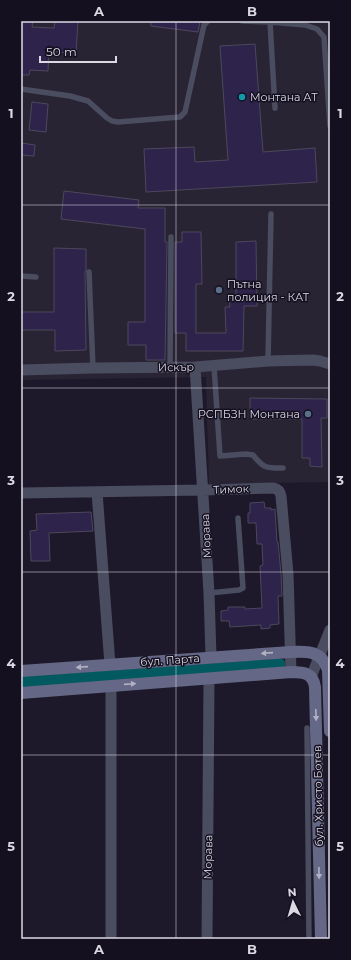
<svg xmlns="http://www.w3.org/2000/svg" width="351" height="960" viewBox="0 0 351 960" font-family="Montserrat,sans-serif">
<rect width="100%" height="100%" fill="#1d192a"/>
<!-- commercial -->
<path fill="#292434" d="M21 21H330V482L209 484 206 377 21 380Z"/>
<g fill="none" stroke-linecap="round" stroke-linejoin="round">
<!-- canal -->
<path stroke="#035960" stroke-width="11" d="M21 682 280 664"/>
</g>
<!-- building -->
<path fill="#2e234b" stroke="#4c485c" d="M21 21H33L32 27 54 28 55 21H78L76 54 49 51 48 71 30 70 29 75H21Z
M151 21H200L198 32 151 26Z
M255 44 263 152 315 148 317 182 146 192 144 149 194 147 195 162 228 160 220 46Z
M32 102 48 104 46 132 29 130Z
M21 143 35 145 34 156 21 155Z
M64 191 139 200 138 208H165V242H167L165 360H146V345H128V322H145V229L61 219Z
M182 232H201L202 284H196V333H226L225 307H230L229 298H236V242L256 241 257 306H244L243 351H186V333H175V242H182Z
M54 248 86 249V270L85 272 86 350 55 351V330H21V312H54Z
M250 398 327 399V418H321L322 467 310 466V458H302V419H250Z
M264 502 265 508H271V510L275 509 277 542H278L281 574 282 596H278L279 624 270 625V628L261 629V625L230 627 229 621H221V611L228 610V607H245V609L262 608 260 566 263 565 262 544H257L256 523H248V513H250V503Z
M91 512 93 531 49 533 50 561H31L30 531 37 530 36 514Z"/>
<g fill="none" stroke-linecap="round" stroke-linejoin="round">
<!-- service -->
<path stroke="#4a4c5f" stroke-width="5.5" d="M242 21 270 22 305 25 317 29 324 37 330 126
M270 22 275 108
M21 89 70 96 88 101 107 118 112 121 118 122 180 117 185 112 204 25 208 21
M89 272 93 368
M21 276 36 277
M268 361 271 214
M214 366 220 456 246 454 253 455C264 469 267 468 283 468
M170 368 171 237
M209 593 239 590 243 588 238 518
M307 728 309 939"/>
<!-- minor -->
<path stroke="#4a4c5f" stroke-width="11" d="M195 367 209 593 211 657
M21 370 93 368 195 367 268 361 313 360 320 361 330 364
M97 492 110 665
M21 493 203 490 273 488C278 489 280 491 281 496L288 574 291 672
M311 677 330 630
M111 686V939
M207 939 209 679"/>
<!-- secondary -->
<path stroke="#646785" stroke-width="12" d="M21 671 291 652C308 651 322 651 328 670L330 731
M21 693 291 672C304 672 313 673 315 687L321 939"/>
</g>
<!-- one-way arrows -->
<defs><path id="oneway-solid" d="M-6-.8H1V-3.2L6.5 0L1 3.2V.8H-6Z"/></defs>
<g fill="#b2b1c3">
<use href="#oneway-solid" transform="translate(267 653) rotate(176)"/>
<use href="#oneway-solid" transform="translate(82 667) rotate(176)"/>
<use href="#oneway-solid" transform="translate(130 684) rotate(-4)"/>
<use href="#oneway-solid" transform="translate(316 715) rotate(88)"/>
<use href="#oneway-solid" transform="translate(319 873) rotate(89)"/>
</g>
<!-- grid -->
<path fill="none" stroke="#dcd9e5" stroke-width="1" stroke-opacity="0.55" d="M176 21V939M21 205H330M21 388H330M21 572H330M21 755H330"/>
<!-- markers -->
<circle fill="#0f9aa8" stroke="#141020" stroke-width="1.5" cx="242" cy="97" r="4"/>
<g fill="#5c6f8a" stroke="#141020" stroke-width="1.5">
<circle cx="219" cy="290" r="4"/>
<circle cx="308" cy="414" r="4"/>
</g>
<g text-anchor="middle" stroke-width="3" stroke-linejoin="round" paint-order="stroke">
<!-- poi labels -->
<g font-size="11" fill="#dcd9e5" stroke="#141020" text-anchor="start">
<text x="250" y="101">Монтана АТ</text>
<text x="227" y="288">Пътна<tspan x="227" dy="13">полиция - КАТ</tspan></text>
<text x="300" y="418" text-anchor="end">РСПБЗН Монтана</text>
</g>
<!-- street labels -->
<g font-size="11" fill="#dcd9e5" stroke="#141020">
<text transform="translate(176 367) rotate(-1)" y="4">Искър</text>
<text transform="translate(231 489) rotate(-2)" y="4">Тимок</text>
<text transform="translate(206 536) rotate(-93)" y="4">Морава</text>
<text transform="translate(170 660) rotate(-4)" y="4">бул. Парта</text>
<text transform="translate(318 796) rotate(-91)" y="4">бул. Христо Ботев</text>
<text transform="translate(208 857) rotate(-89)" y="4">Морава</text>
</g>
</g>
<!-- border -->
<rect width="351" height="960" fill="none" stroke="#141020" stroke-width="44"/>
<!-- north arrow -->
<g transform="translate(293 902) rotate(355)" stroke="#141020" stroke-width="3" paint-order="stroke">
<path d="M0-3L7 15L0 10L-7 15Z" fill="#dcd9e5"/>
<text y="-6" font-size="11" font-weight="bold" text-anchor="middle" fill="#dcd9e5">N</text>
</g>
<!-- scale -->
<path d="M40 56v6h76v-6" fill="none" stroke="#dcd9e5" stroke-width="2"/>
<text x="46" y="56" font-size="12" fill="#dcd9e5" stroke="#141020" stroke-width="3" paint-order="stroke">50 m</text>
<rect x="22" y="22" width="307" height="916" fill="none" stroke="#dcd9e5" stroke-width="1.5"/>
<g font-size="13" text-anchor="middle" font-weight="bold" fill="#dcd9e5">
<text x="99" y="16">A</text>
<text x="252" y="16">B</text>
<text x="11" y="118">1</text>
<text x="340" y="118">1</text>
<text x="11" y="301">2</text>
<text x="340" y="301">2</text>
<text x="11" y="485">3</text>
<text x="340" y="485">3</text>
<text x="11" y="668">4</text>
<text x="340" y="668">4</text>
<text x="11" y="851">5</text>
<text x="340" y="851">5</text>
<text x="99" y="954">A</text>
<text x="252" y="954">B</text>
</g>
</svg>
